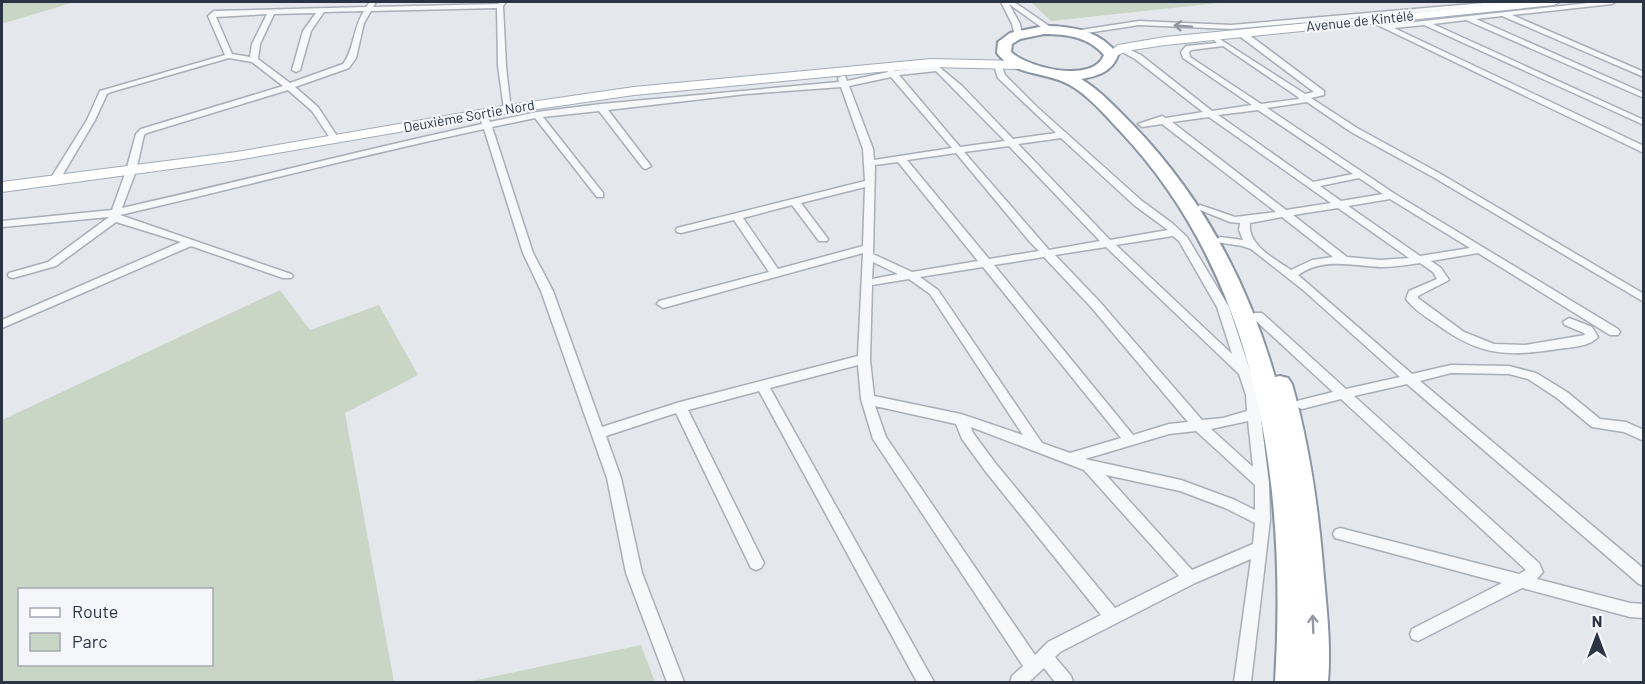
<svg xmlns="http://www.w3.org/2000/svg" width="1645" height="684" viewBox="0 0 1645 684" font-family="Barlow,sans-serif">
<rect width="100%" height="100%" fill="#e4e7ec"/>
<!-- green -->
<path fill="#c9d6c5" fill-rule="evenodd" d="M2 2H75L4 23H2Z
M1031 2H1228L1051 21Z
M280 290 310 330 379 305 418 375 345 413 394 682H2V420ZM20 590H212V664H20Z
M641 645 655 682H468Z"/>
<g fill="none" stroke-linecap="round" stroke-linejoin="round">
<!-- street casing -->
<g stroke="#a9aeb7" stroke-width="3">
<path id="street" d="M370 2H376L373 7 498 4 500 2H506L503 6 506 66 511 111 504 109 498 66 497 8 371 11 364 23 356 58 349 68 295 87 318 107 339 139 338 141H332L312 111 288 90 147 133 144 135 136 171 122 208C242 181 362 150 482 124L481 120 485 117 488 118 490 122 537 112 601 104 839 82 838 78 842 76H845L847 81 888 72 886 70 890 68 895 71 931 66 928 63 932 61 962 86 1013 139 1056 133 998 78 993 63 1000 61 1005 75 1037 107 1142 201 1172 223 1187 237 1229 307 1258 395 1269 483 1270 520 1251 682H1234L1251 559 1195 583 1060 652 1055 657 1071 676 1073 682H1055L1044 668 1029 682H1010L1012 676 1023 666 873 439 861 399 858 365 770 388 934 682H917L759 391 688 410 764 563 761 568 756 570 751 568 676 413 606 436 621 478 642 573 684 682H667L626 573 607 478 541 291 523 253 484 129C362 155 241 187 120 215L291 274 293 276 291 278H283L191 246 2 328V320L181 242 116 222 56 266 13 278 9 277 8 275 9 273 48 262 109 217 2 227V221L112 210 126 171 136 134 141 129 283 86 252 62 229 58 111 92 107 94 95 120 59 181 57 183H51L49 181 87 120 100 91 225 55 208 16 214 11 366 7ZM364 11C353 28 354 50 343 64L290 83 258 59 260 44 274 14 316 13 303 31 292 70 296 72 300 70 311 31 324 12ZM267 14 252 44 250 57 232 54 216 17ZM936 71 1005 141 960 147 899 75ZM891 77 952 148 874 160 873 149 849 86ZM841 87 863 149 865 181 677 228 676 230 677 232 681 233 734 220 769 272 659 301 657 304 663 308 863 253 858 356 680 402 602 427 553 291 533 253 492 127 535 118 597 197H603V193L543 117 599 111 643 168 646 169 651 166 608 110 746 94ZM1061 138 1134 205 1168 230 1110 240 1018 144ZM1009 146 1100 241 1049 250 964 152ZM956 153 1030 242 1039 251 989 259 907 160ZM898 162 978 261 912 272 873 254 875 165ZM865 187 863 246 778 269 743 218 792 205 819 241H827L828 239 801 203ZM1173 236 1179 241 1217 307 1232 354 1116 245ZM1106 247 1239 374 1246 395 1247 411 1223 418 1202 420 1099 301 1055 255ZM1044 257 1091 307 1188 422 1169 424 1133 435 994 265ZM873 262 898 274 872 279ZM983 267 1121 438 1070 453 1042 443 938 290 920 277ZM909 279 930 294 1023 435 961 414 874 396 870 360 872 285ZM875 406 956 424 962 439 986 472 1101 615 1048 642 1035 655 886 437ZM1248 421 1253 467 1211 429ZM971 427 1084 470 1179 576 1115 608 996 464 973 433ZM1196 431 1255 485V510L1235 500 1181 480 1085 459 1169 434ZM1106 475 1180 491 1225 508 1255 523 1253 544 1192 570Z
M1001 2H1014L1055 30 1048 32 1009 4 1020 24 1022 34 1015 36 1012 24Z
M1495 2H1516L1513 4 1231 29 1139 25 1074 35 1070 33 1074 31 1139 21 1231 25Z
M1598 2H1615L1612 4 1512 15 1644 72V77L1502 16 1476 19 1644 93V98L1466 20 1433 24 1644 120V125L1424 25 1394 28 1644 146V153L1367 20 1371 18 1387 25Z
M1238 31H1244L1324 91V95L1311 98 1357 128 1439 173 1644 294V302L1433 177 1351 132 1307 102 1267 108 1395 194 1618 329 1620 332 1618 335H1610L1478 253 1431 261 1441 268 1449 280 1418 296V298L1464 332 1494 344 1525 345 1585 335 1584 333 1565 325 1563 322 1569 318 1592 327 1598 337C1589 347 1571 347 1558 349 1505 357 1480 356 1435 323 1424 316 1414 309 1406 299L1409 291 1437 279 1433 272 1420 263C1407 265 1394 267 1381 267 1351 266 1324 257 1298 275L1412 374 1451 365 1509 366 1536 373 1567 392 1600 419 1626 422 1644 430V441L1624 432 1592 427 1557 398 1528 379 1509 374 1451 373 1420 381 1644 569V586L1639 584 1407 384 1354 396 1539 563 1543 572 1537 579 1630 603 1644 604V618L1630 617 1522 588 1418 641 1412 639 1410 634 1412 629 1502 583 1335 538 1333 534 1335 530 1340 528 1519 574 1526 570 1341 399 1302 409 1297 407 1296 404 1297 401 1333 392 1254 319 1252 316 1254 313H1262L1346 389 1400 377 1302 289 1251 249 1242 246 1216 242 1215 240 1220 237 1243 240 1239 230 1240 223 1230 222 1195 208 1200 205 1235 217 1276 212 1162 124 1142 127 1138 124 1162 116 1166 118 1203 112 1135 59 1119 50V46H1122L1141 55 1212 111 1252 105 1183 58 1181 52 1186 46 1217 43 1214 40 1218 38 1305 94 1314 92 1238 35ZM1223 46 1298 97 1299 99 1261 104 1190 57 1189 52 1191 50ZM1258 110 1353 174 1313 182 1218 115ZM1209 117 1331 203 1286 210 1172 122ZM1359 178 1383 194 1341 201 1320 186ZM1390 199 1470 248 1420 256 1348 206ZM1338 208 1409 258 1381 260 1347 257 1293 215ZM1282 217 1333 257 1312 260 1291 270C1275 259 1247 245 1250 223Z"/>
</g>
<!-- primary casing -->
<g stroke="#a3abb8" stroke-width="2">
<path id="primary" d="M1525 2H1560L1554 5 1165 45 1126 51 1111 59 1105 55 1118 45 1165 37Z
M931 59 1018 61 1024 65 1018 69 931 67 634 95 503 114 237 160 2 192V182L237 152 503 106 634 87Z"/>
</g>
<!-- highway casing -->
<g stroke="#8b94a3" stroke-width="4">
<path id="highway" d="M1044 26C1073 26 1101 31 1118 55 1112 72 1098 76 1081 79 1100 90 1116 108 1132 124 1201 195 1248 283 1275 377L1280 376 1288 378 1292 384C1310 447 1319 512 1324 578 1327 612 1331 648 1328 682H1275C1287 487 1260 279 1120 131 1105 115 1089 96 1070 85 1046 71 1015 77 997 53L998 42 1010 33ZM1044 34C1067 34 1089 37 1104 55 1093 84 1028 68 1011 52L1012 44 1020 39Z"/>
</g>
<!-- street -->
<use href="#street" fill="#f7f8fa" fill-rule="evenodd"/>
<!-- primary -->
<use href="#primary" fill="#fff" fill-rule="evenodd"/>
<!-- highway -->
<use href="#highway" fill="#fff" fill-rule="evenodd"/>
</g>
<!-- one-way arrows -->
<defs><path id="oneway-shaft" d="M-6 0H5M1.5-3L5.5 0L1.5 3" fill="none" stroke-width="1.6" stroke-linecap="round" stroke-linejoin="round" transform="scale(1.5)"/></defs>
<use stroke="#9196a0" href="#oneway-shaft" transform="translate(1183 26) rotate(-176)"/>
<use stroke="#959aa2" href="#oneway-shaft" transform="translate(1313 624) rotate(-92)"/>
<g text-anchor="middle" stroke-width="4.5" stroke-linejoin="round" paint-order="stroke">
<!-- far-street labels -->
<g font-size="14" fill="#2b3445" stroke="#f4f6f9">
<text transform="translate(1360 21) rotate(-6)" y="5">Avenue de Kintélé</text>
<text transform="translate(469 116) rotate(-10)" y="5">Deuxième Sortie Nord</text>
</g>
</g>
<!-- border -->
<rect width="1645" height="684" fill="none" stroke="#2b3445" stroke-width="6"/>
<!-- legend -->
<rect x="18" y="588" width="195" height="78" fill="#f4f6f9" stroke="#a4a8b1" stroke-width="1.5"/>
<rect x="30" y="608" width="30" height="9" fill="#ffffff" stroke="#a4a8b1" stroke-width="1.5"/>
<text x="72" y="618" font-size="18" fill="#2b3445">Route</text>
<rect x="30" y="633" width="30" height="18" fill="#c9d6c5" stroke="#a4a8b1" stroke-width="1.5"/>
<text x="72" y="648" font-size="18" fill="#2b3445">Parc</text>
<!-- north arrow -->
<g transform="translate(1597 636)" stroke="#f4f6f9" stroke-width="4.5" paint-order="stroke">
<path d="M0-4.5L10 22L0 15L-10 22Z" fill="#2b3445"/>
<text y="-9" font-size="16" font-weight="bold" text-anchor="middle" fill="#2b3445">N</text>
</g>
</svg>
